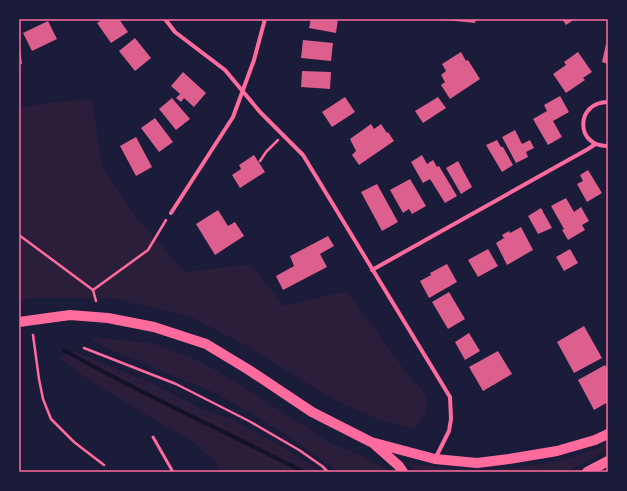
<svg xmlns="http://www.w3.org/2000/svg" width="627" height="491" viewBox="0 0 627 491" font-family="Signika,sans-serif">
<rect width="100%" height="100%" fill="#1b1b3a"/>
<!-- green -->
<path fill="#2a1e3b" d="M92 100 102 166 133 213 185 272 250 264 284 306 347 291 404 369 426 396 428 412 413 429 380 420 336 401 242 343 191 317 112 298H34L19 300V108L53 102Z
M89 337 150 343 200 361 241 385 327 441 363 456 388 470 390 472H339L282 432 218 394 104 347Z
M73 351 156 385 199 408 235 421 281 446 322 472H221L216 461 191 441 98 386 58 358Z
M608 443V449L566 472H416L414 469 404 462C455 471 499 473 550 462 558 461 566 459 574 457 586 453 597 448 608 443Z"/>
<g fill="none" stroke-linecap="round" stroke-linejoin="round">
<!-- stream -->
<path stroke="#12122b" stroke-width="4" d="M64 350C142 395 225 431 304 472"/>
</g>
<!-- building -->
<path fill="#dd5f8e" d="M103 19H119L128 32 111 43 97 23Z
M311 19H338L336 33 309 28Z
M445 19H476L475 23 445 20Z
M562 19H575L566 25Z
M48 21 57 39 32 51 23 33Z
M135 38 151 58 135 71 119 51Z
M303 40 333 43 331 61 301 58Z
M606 44 608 45V64L602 62Z
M19 48H20L22 64 19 65Z
M461 52 466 61 468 60 480 79 450 99 441 85 445 82 441 75 446 71 442 64Z
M578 52 592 72 583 78 585 80 566 93 553 74 566 65 564 62Z
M302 71 331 72 330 89 301 87Z
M183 72 206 93 194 107 184 98 181 102 176 98 180 94 171 86Z
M560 96 569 112 553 121 562 137 548 145 533 119 547 111 544 105Z
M345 97 355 112 332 127 322 112Z
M438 97 446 108 423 123 415 111Z
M172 98 190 119 176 130 159 109Z
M155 118 173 142 159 152 141 128Z
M371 124 374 129 381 124 387 133 388 132 394 141 359 165 352 155 356 151 350 139Z
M515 130 522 144 530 140 534 148 526 152 528 157 516 163 502 137Z
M136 137 152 167 136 176 120 146Z
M497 140 501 147H503L513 165 502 172 486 145Z
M254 155 265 172 240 188 232 175 241 169 239 165Z
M422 155 427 164 433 160 437 167 439 166 457 196 445 203 430 179 423 183 411 162Z
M458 161 472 187 461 194 446 168Z
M588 170 602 193 587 202 577 184 583 181 580 175Z
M410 179 426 206 412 214 409 209 403 213 390 190Z
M377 184 398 222 382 231 361 192Z
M566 198 574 212 581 207 589 221 582 225 585 230 568 240 562 230 564 229 551 206Z
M541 208 552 228 538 234 528 216Z
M218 210 228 226 235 222 244 236 215 255 196 224Z
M521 227 533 250 507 265 496 243 504 238 502 235 509 231 510 233Z
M328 236 334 246 320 254 327 267 283 290 276 276 294 266 290 256Z
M488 249 498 266 478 277 468 260Z
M570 249 578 263 564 271 556 257Z
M447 264 457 282 429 298 420 281 431 275 430 273Z
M449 292 465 319 448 329 432 302Z
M584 326 602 358 574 373 557 342Z
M469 333 480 351 465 360 455 342Z
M498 351 512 374 483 391 469 367Z
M605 365 608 370V402L594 410 578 380Z"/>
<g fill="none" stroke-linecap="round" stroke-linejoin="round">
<!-- path -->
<path stroke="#ff6b9d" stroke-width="2.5" d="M260 161 266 152 278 140
M19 235 93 290 148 250 166 220
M93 290 96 301
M33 335 39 379 43 399 51 419 74 442 104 465
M84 348 176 384 249 421 299 450 322 466 328 472"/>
<!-- service -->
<path stroke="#ff6b9d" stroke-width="3" d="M153 437 173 472"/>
<!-- minor -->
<path stroke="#ff6b9d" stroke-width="4" d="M165 19 175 32 225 70 260 112 303 155 450 397 451 419 449 431 435 459
M608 102C575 102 575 147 608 146
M171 213 233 117 254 60 265 19
M372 270 588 149 594 145"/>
<!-- primary -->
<path stroke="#ff6b9d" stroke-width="10" d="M19 322 70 315 108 318 154 327 206 344 249 370 312 412 371 442 435 459 477 463 509 459 557 451 595 440 608 434
M373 443 399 466 403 472
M587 472 608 461"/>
</g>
<!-- border -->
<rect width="627" height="491" fill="none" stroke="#1b1b3a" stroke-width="40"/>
<rect x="20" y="20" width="587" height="451" fill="none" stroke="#ff6b9d" stroke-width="1.5"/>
</svg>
